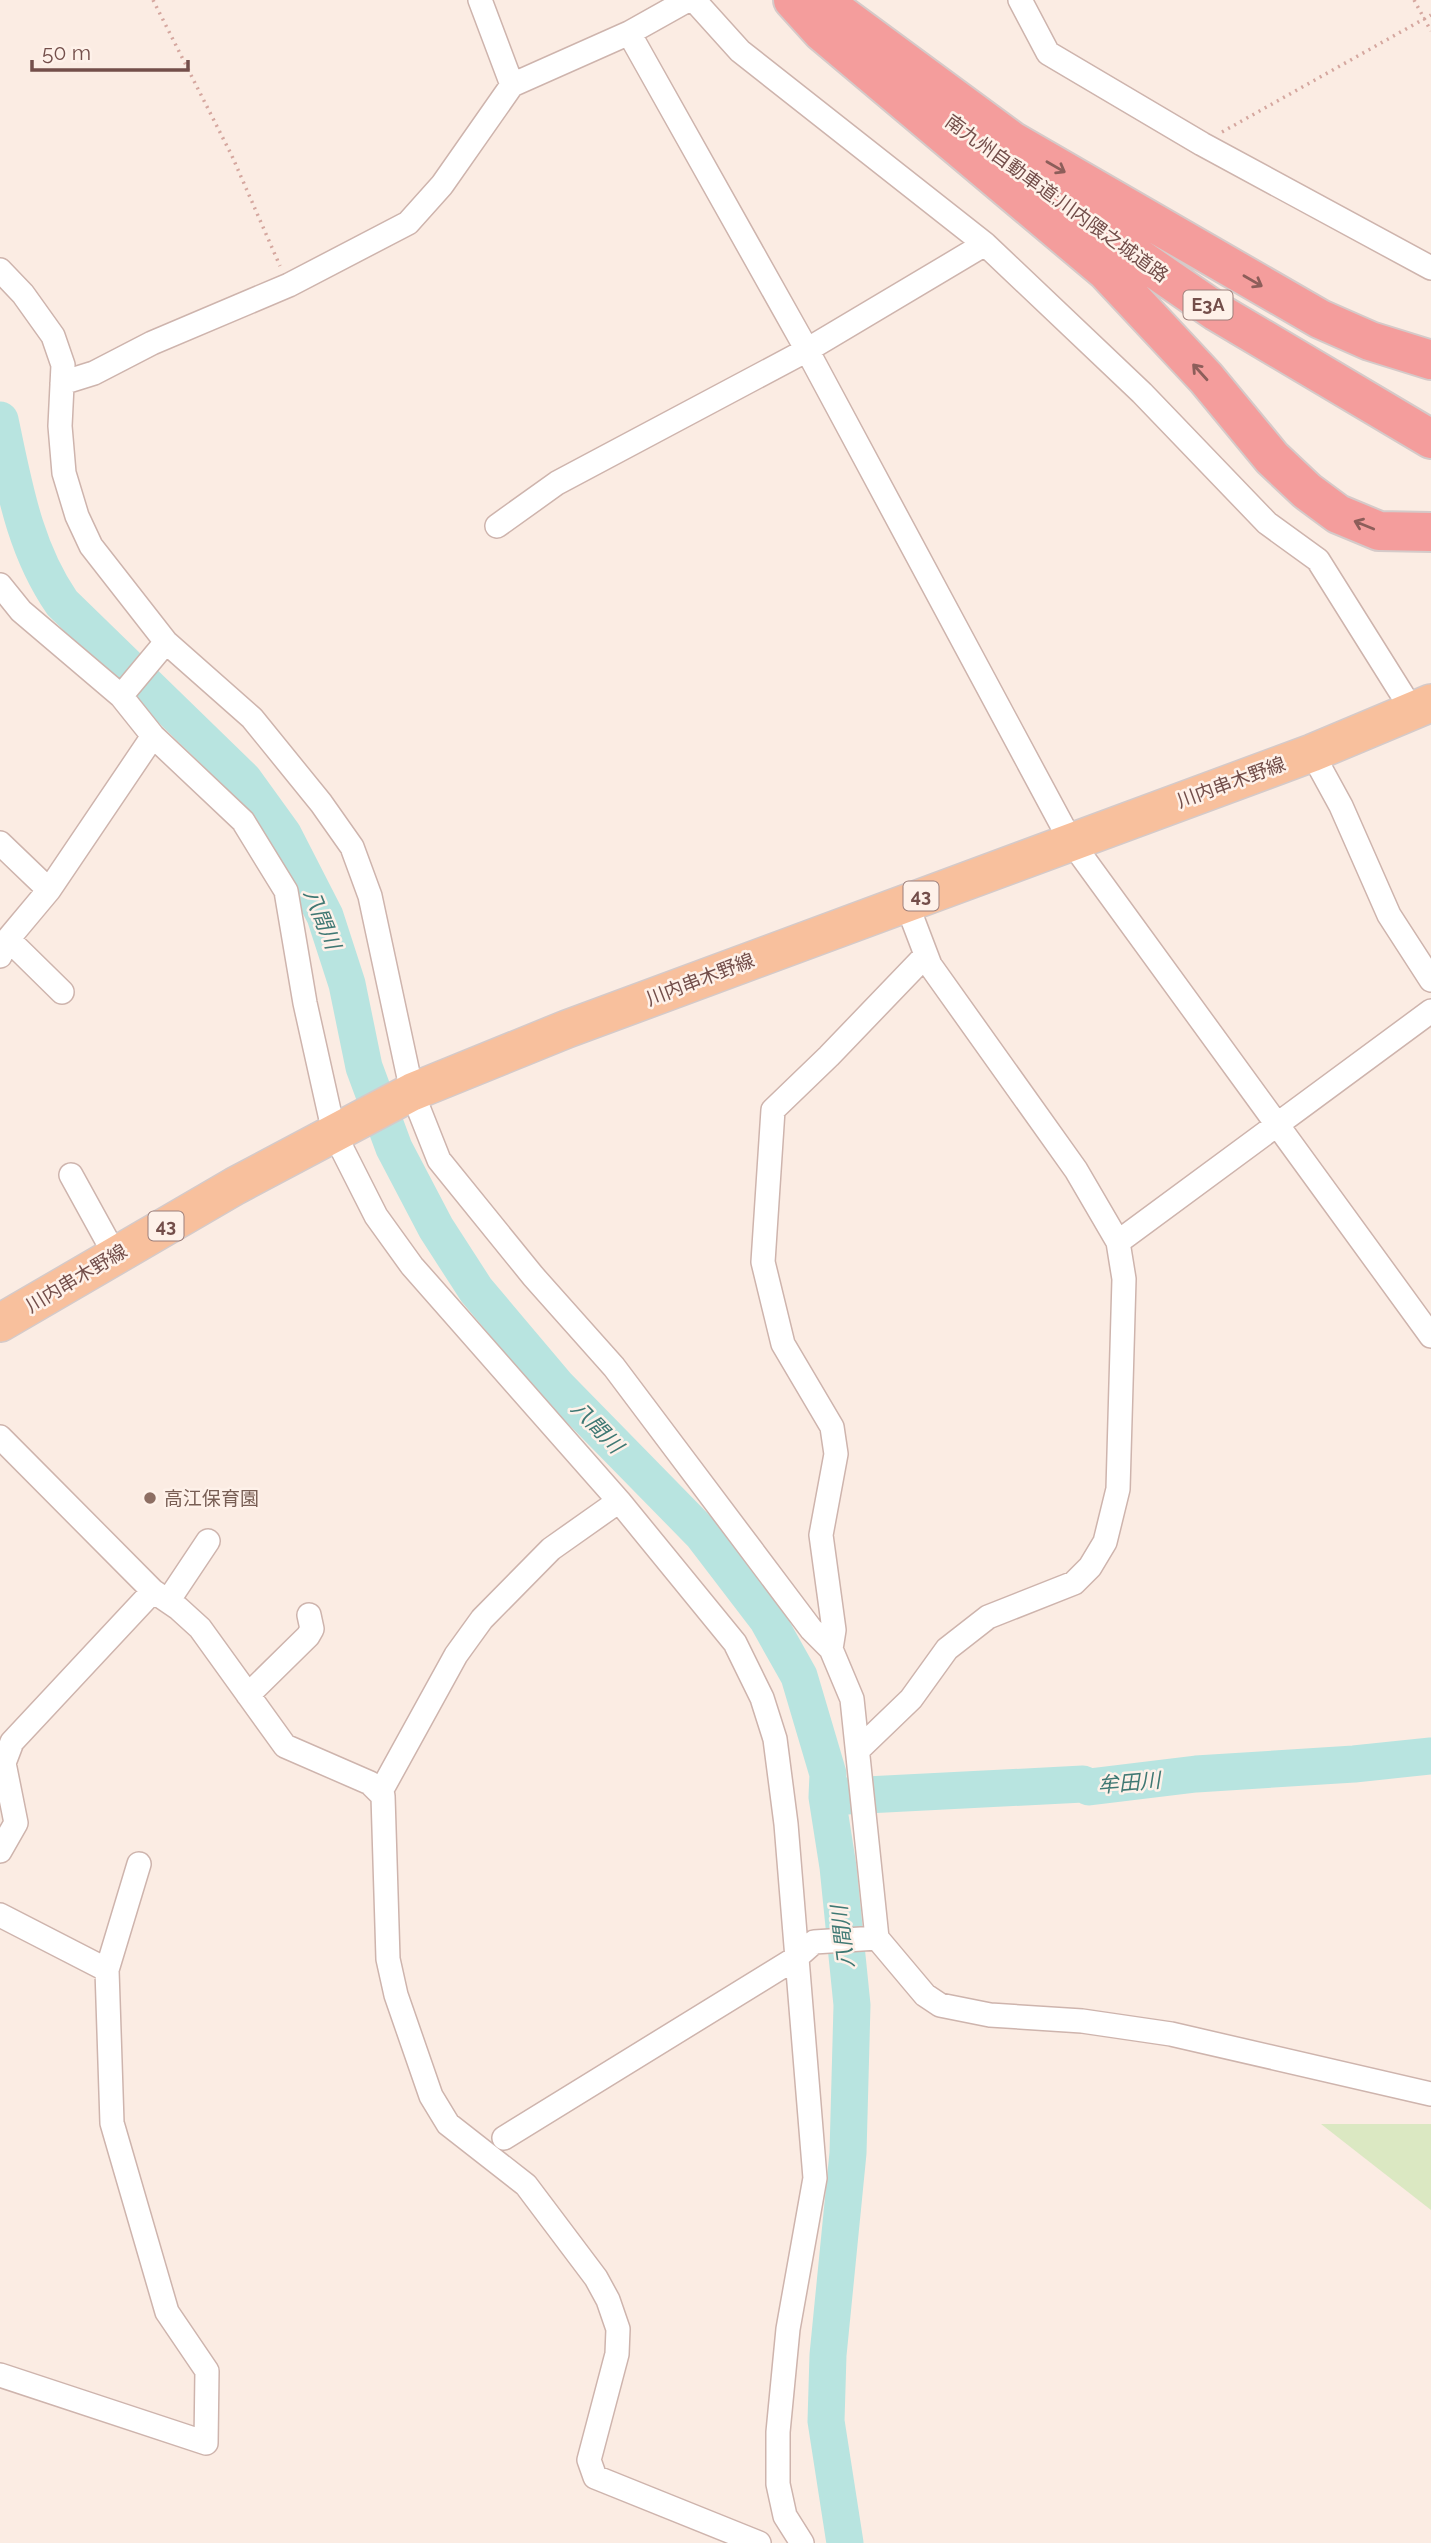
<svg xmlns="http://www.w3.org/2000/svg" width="1431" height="2543" viewBox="0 0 1431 2543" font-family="Raleway,'Noto Sans JP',sans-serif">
<rect width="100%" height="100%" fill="#fbece3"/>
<!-- green -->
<path fill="#dbe8c2" d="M1321 2124H1431V2210Z"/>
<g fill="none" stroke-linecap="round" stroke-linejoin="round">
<!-- river -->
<path stroke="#b8e4e0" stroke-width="37" d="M0 420C14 485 24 548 62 603L244 780 283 834 325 916 347 984 364 1067 394 1148 436 1228 476 1290 557 1386 702 1534 767 1619 799 1676 828 1774 827 1797 838 1867 852 2005 848 2153 828 2355 826 2421 845 2543
M827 1797 1083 1784 1089 1787 1196 1774 1354 1764 1431 1756"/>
<!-- street casing -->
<g stroke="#ceb4ad" stroke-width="26">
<path id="street" d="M480 0 512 85
M694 0 740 51 985 244 1142 393 1267 523 1318 560 1412 710
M1020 0 1048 53 1202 144 1431 268
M629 33 807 350 1070 840 1431 1336
M0 270 23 294 53 336 63 365 60 426 64 473 77 516 91 546 166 642 252 718 321 803 352 847 370 896 412 1092 439 1160 533 1276 614 1367 811 1629 831 1649 852 1699 877 1938 925 1995 940 2005 990 2015 1082 2021 1171 2034 1431 2094
M62 383 94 373 152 343 289 285 408 223 442 185 512 85 629 33 688 0
M497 526 557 483 807 350 985 244
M0 585 21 611 121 696 153 736 243 821 286 891 305 1003 334 1133 376 1216 412 1266 619 1501 735 1643 762 1698 775 1739 786 1824 815 2178 788 2329 778 2432V2484L785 2516 802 2543
M121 696 166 642
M1312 753 1341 806 1389 915 1431 980
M0 843 49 890
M8 939 62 992
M0 956 8 939 49 890 153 736
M71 1175 115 1255
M1118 1242 1431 1011
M0 1437 153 1591 178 1608 200 1628 285 1746 370 1783 383 1796 388 1959 396 1995 431 2096 448 2124 526 2185 596 2278 608 2300 618 2329 617 2354 589 2460 595 2477 759 2543
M168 1601 208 1541
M831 1649 834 1630 821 1535 836 1454 832 1427 783 1344 763 1262 773 1110 829 1056 926 955
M248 1695 308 1636 312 1629 309 1615
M858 1750 911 1699 947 1649 988 1617 1074 1583 1090 1567 1105 1542 1118 1489 1124 1279 1118 1242 1076 1170 930 965 906 902
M380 1793 456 1655 482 1619 551 1549 619 1501
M0 1851 16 1823 4 1763 12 1742 153 1591
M0 1915 107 1970 112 2123 167 2312 207 2371 206 2443 0 2375
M107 1970 139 1864
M504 2138 796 1958 814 1942 877 1938"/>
</g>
<!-- primary casing -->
<g stroke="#d5cac9" stroke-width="40">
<path id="primary" d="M0 1323 235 1186 412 1092 567 1029 1312 753 1431 703"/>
</g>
<!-- highway casing -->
<g stroke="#d5cac9" stroke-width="42">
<path id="highway" d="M793 0 822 32 1106 271 1206 378 1272 458 1307 491 1338 514 1379 531 1431 532
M821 0 1012 141 1320 319 1370 341 1431 360
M1069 210 1217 312 1431 439"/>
</g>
<!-- path -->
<path stroke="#d5a79f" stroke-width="3.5" stroke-dasharray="2 5" stroke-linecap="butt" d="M153 0 232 156 280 266
M1414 0 1431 31
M1222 132 1431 15"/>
<!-- street -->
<use href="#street" stroke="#fff" stroke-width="23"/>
<!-- primary -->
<use href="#primary" stroke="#f8c09d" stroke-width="37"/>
<!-- highway -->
<use href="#highway" stroke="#f49d9c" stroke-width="38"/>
</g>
<!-- one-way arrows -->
<defs><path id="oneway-shaft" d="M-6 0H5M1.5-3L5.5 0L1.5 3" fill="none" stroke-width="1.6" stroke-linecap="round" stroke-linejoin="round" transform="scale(1.75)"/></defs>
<g stroke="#8d5e5a">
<use href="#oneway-shaft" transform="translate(1056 167) rotate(30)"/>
<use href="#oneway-shaft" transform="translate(1253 281) rotate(30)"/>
<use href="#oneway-shaft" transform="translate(1200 372) rotate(-132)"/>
<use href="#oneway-shaft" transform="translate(1364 525) rotate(-158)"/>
</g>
<!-- markers -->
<circle fill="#8d6e63" stroke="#fef1e9" stroke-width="2.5" cx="150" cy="1498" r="7"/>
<g text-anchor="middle" stroke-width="5" stroke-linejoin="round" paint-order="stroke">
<!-- shield labels -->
<g fill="#fef1e9" stroke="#9d7f7a" stroke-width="2">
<rect x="1183.5" y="290.5" width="49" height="29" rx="5"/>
<rect x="903.5" y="881.5" width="35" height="29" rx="5"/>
<rect x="148.5" y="1211.5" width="35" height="29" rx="5"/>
</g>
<g font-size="18" font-weight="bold" fill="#734e4a">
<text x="1208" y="311">E3A</text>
<text x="921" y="902">43</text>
<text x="166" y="1232">43</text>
</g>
<!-- street labels -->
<g font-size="19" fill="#734e4a" stroke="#fef1e9">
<text transform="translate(1057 198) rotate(36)" y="7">南九州自動車道;川内隈之城道路</text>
<text transform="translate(1231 782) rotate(-20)" y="7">川内串木野線</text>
<text transform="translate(700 979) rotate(-21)" y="7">川内串木野線</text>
<text transform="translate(76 1278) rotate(-31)" y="7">川内串木野線</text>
</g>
<!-- education labels -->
<g font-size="19" fill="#785e54" stroke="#fef1e9" text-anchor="start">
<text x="164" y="1505">高江保育園</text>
</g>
<!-- water labels -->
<g font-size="21" font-style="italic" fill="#3f7873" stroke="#fef1e9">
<text transform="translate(322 919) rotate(68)" y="7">八間川</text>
<text transform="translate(597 1427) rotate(46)" y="7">八間川</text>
<text transform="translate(1129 1783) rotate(-5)" y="7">牟田川</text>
<text transform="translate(843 1937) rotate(-97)" y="7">八間川</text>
</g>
</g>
<!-- scale -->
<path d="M32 60v10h156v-10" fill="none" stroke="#734e4a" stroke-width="3.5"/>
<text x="42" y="60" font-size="21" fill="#734e4a" stroke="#fef1e9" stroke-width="5" paint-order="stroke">50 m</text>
</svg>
